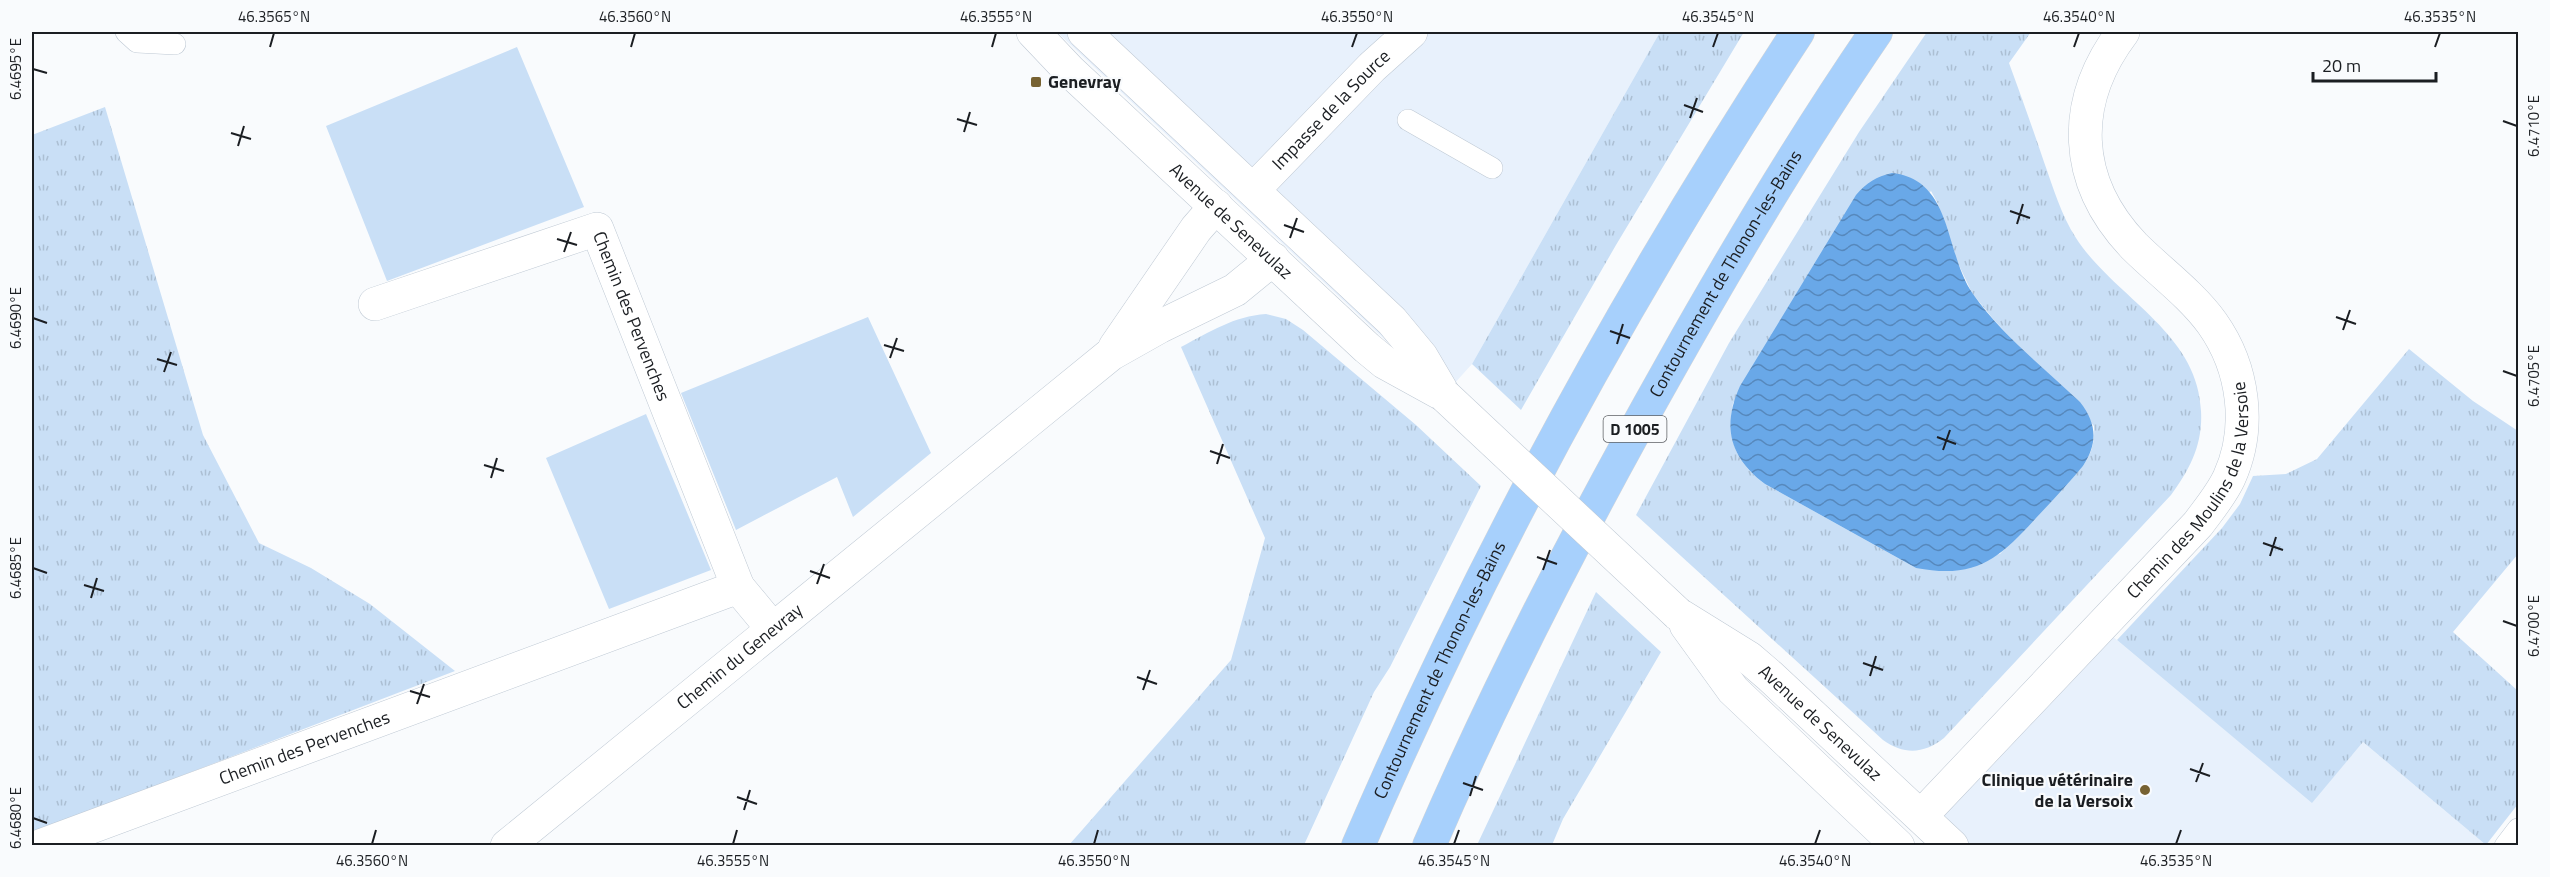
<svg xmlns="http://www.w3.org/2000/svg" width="2550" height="877" viewBox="0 0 2550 877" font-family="'Titillium Web',sans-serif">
<defs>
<pattern id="grass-tufts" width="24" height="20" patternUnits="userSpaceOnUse" patternTransform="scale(1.5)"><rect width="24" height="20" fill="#c9dff6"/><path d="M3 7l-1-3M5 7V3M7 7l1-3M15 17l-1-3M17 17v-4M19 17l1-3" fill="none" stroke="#acbfd3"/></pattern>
<pattern id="water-waves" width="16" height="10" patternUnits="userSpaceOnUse" patternTransform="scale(1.5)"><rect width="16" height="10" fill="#69a8e8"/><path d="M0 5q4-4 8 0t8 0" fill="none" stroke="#5688bc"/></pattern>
</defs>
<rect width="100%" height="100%" fill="#f9fbfd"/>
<!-- built -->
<path fill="#e8f1fc" d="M1057 32H1660L1472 364 1444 395Z
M2100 626 2312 802 2363 742 2486 845 1928 846 1957 778Z"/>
<!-- grass -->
<path fill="url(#grass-tufts)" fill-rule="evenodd" d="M1660 32H1744L1616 245 1521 410 1472 364Z
M1927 32H2031L2009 63C2021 96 2033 129 2044 162 2053 187 2061 215 2076 238 2115 298 2198 332 2201 411 2203 444 2190 469 2171 495L1944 738C1924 754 1904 755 1883 740L1636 515 1729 343 1859 132ZM1931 191 1938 204 1957 261 1972 293 1994 320 2094 426C2095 442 2092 453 2083 466L2000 554 1916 568 1765 484C1735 461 1727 440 1733 403Z
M105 107 203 435 259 543 311 568 370 604 455 671 32 833V135Z
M1266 314 1286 319 1303 330 1416 425 1481 486 1390 667 1374 692 1304 845H1069L1231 660 1265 538 1181 347C1210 332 1234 316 1266 314Z
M2409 349 2473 401 2518 431V554L2453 632 2518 691V804L2486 845 2363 742 2312 803 2117 640 2222 528 2240 504 2253 476 2286 474 2317 459Z
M1596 592 1661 652 1563 819 1552 845H1477Z"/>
<!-- garden -->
<path fill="#c9dff6" d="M517 47 584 207 387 281 326 126Z
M868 317 931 453 853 517 837 477 736 530 681 393Z
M646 414 711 570 609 609 546 458Z"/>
<!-- water -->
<path fill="url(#water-waves)" d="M1892 173C1954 180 1944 253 1973 294 2002 335 2044 368 2080 402 2097 424 2098 443 2083 466 2068 484 2052 501 2036 518 1998 560 1975 579 1916 568L1765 484C1729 457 1722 426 1740 386L1856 195C1867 182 1876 177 1892 173Z"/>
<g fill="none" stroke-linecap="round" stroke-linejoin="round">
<!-- lane casing -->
<g stroke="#bfc9d4" stroke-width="22">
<path id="lane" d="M126 32 137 42 175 44
M1408 120 1492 168
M2505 846 2518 829"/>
</g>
<!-- street casing -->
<g stroke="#bfc9d4" stroke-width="34">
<g id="street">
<path id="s1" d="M1253 190 1372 67 1411 32"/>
<path id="s2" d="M375 304 597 229 738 587"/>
<path d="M1115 347 1196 229 1216 206"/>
<path id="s3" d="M1921 816 2198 524C2209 509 2221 495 2229 478 2252 428 2244 368 2212 323 2191 294 2159 271 2134 246 2072 181 2070 102 2123 32"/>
<path id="s4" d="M40 846 738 587 772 628"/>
<path id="s5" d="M507 846 1111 354 1159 327 1235 290 1273 259"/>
</g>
</g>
<!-- secondary casing -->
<g stroke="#bfc9d4" stroke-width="34">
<g id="secondary">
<path id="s6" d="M1033 32 1070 71 1367 348 1384 362 1444 395"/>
<path d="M1084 32 1392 321 1421 356 1444 395"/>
<path id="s7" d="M1678 614 1749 658 1770 676 1952 846"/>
<path d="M1686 625 1733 690 1898 846"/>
</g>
</g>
<!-- highway casing -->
<g stroke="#d6d6d7" stroke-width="34">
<g id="highway">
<path id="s8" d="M1358 846C1480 562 1629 290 1798 32"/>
<path id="s9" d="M1429 846C1500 681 1583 522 1671 366 1735 252 1802 140 1876 32"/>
</g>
</g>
<!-- lane -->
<use href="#lane" stroke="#fff" stroke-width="21"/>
<!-- street -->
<use href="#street" stroke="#fff" stroke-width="33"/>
<!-- secondary -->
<use href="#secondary" stroke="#fff" stroke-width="33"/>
<!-- highway -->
<use href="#highway" stroke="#a7d0fc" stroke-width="33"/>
<!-- secondary-bridge casing -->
<g stroke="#bfc9d4" stroke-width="34" stroke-linecap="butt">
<path id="secondary-bridge" d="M1444 395 1678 614"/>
</g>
<!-- secondary-bridge -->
<use href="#secondary-bridge" stroke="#fff" stroke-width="33"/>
</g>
<!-- ticks -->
<path fill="none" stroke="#1b1e22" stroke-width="2" d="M270 47 274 33M631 47 635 33M992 47 996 33M1352 47 1357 33M1713 47 1718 33M2074 47 2079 33M2435 47 2440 33M33 69 47 73M1684 105 1703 112M1690 118 1697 98M957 119 977 125M2503 121 2517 126M964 132 970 112M231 133 251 139M238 146 244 126M2010 211 2030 218M2017 224 2023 204M1284 225 1304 232M1290 238 1297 218M557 239 577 245M564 252 571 232M2336 317 2356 324M33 318 47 323M2343 330 2350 310M1610 331 1630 338M1617 344 1623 324M884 345 904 351M890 358 897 338M157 359 177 365M2503 371 2517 376M164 372 171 352M1937 437 1956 444M1943 450 1950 430M1210 451 1230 458M1217 464 1223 444M484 465 504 471M491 478 497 458M2263 543 2283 550M2270 556 2276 537M1537 557 1557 564M33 568 47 573M1543 570 1550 550M810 571 830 578M817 584 824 564M84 585 104 591M91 598 97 578M2503 621 2517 626M1863 663 1883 670M1870 676 1876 656M1137 677 1157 684M1143 690 1150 670M410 691 430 697M417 704 424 684M2190 769 2210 776M2196 782 2203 763M1463 783 1483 790M1470 796 1476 776M737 797 757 804M744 810 750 790M33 818 47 823M372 844 376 830M733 844 737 830M1094 844 1098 830M1454 844 1459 830M1815 844 1820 830M2176 844 2181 830"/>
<!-- markers -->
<g fill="#776232" stroke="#f9fbfd" stroke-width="2">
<rect x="1030" y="76" width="12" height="12" rx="3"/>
<circle cx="2145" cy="790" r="6"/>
</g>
<g text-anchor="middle" stroke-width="4.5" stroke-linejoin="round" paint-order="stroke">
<!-- shield labels -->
<rect fill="#f9fbfd" stroke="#5e6064" stroke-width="1.5" x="1603.5" y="416" width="63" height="26" rx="4.5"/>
<g font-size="16" font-weight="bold" fill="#1b1e22">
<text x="1635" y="435">D 1005</text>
</g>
<!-- poi labels -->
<g font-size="18" font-weight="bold" fill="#1b1e22" stroke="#f9fbfd" text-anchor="start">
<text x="1048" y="88">Genevray</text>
<text x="2133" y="786" text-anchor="end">Clinique vétérinaire<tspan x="2133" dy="21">de la Versoix</tspan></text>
</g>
<!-- street labels -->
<g font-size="18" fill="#1b1e22" stroke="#f9fbfd">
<text dy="6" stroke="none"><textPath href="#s1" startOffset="112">Impasse de la Source</textPath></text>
<text dy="6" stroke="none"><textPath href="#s6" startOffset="274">Avenue de Senevulaz</textPath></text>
<text dy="6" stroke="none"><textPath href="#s9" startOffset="645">Contournement de Thonon-les-Bains</textPath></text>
<text dy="6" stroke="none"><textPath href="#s2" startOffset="328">Chemin des Pervenches</textPath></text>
<text dy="6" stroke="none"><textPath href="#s3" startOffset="430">Chemin des Moulins de la Versoie</textPath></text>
<text dy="6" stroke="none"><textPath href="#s5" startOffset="300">Chemin du Genevray</textPath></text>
<text dy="6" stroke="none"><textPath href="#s8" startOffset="194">Contournement de Thonon-les-Bains</textPath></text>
<text dy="6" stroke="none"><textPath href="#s7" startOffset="180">Avenue de Senevulaz</textPath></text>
<text dy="6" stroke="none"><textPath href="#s4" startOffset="282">Chemin des Pervenches</textPath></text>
</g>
</g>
<!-- border -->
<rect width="2550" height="877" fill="none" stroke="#f9fbfd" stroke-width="66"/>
<!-- scale -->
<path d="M2313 72v9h123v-9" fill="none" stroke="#1b1e22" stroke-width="3"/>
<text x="2322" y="72" font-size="18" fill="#1b1e22" stroke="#f9fbfd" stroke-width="4.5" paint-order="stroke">20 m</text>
<rect x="33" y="33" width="2484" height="811" fill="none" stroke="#1b1e22" stroke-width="2"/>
<g font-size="15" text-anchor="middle" fill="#1b1e22">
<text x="274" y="22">46.3565°N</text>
<text x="635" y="22">46.3560°N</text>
<text x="996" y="22">46.3555°N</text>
<text x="1357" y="22">46.3550°N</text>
<text x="1718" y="22">46.3545°N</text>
<text x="2079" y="22">46.3540°N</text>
<text x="2440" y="22">46.3535°N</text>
<text transform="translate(16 69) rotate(-90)" y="5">6.4695°E</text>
<text transform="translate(2534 126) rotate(-90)" y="5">6.4710°E</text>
<text transform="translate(16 318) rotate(-90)" y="5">6.4690°E</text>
<text transform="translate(2534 376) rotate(-90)" y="5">6.4705°E</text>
<text transform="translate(16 568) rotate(-90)" y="5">6.4685°E</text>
<text transform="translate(2534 626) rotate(-90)" y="5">6.4700°E</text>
<text transform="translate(16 818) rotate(-90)" y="5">6.4680°E</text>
<text x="372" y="866">46.3560°N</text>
<text x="733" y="866">46.3555°N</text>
<text x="1094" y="866">46.3550°N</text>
<text x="1454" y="866">46.3545°N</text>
<text x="1815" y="866">46.3540°N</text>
<text x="2176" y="866">46.3535°N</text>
</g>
</svg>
